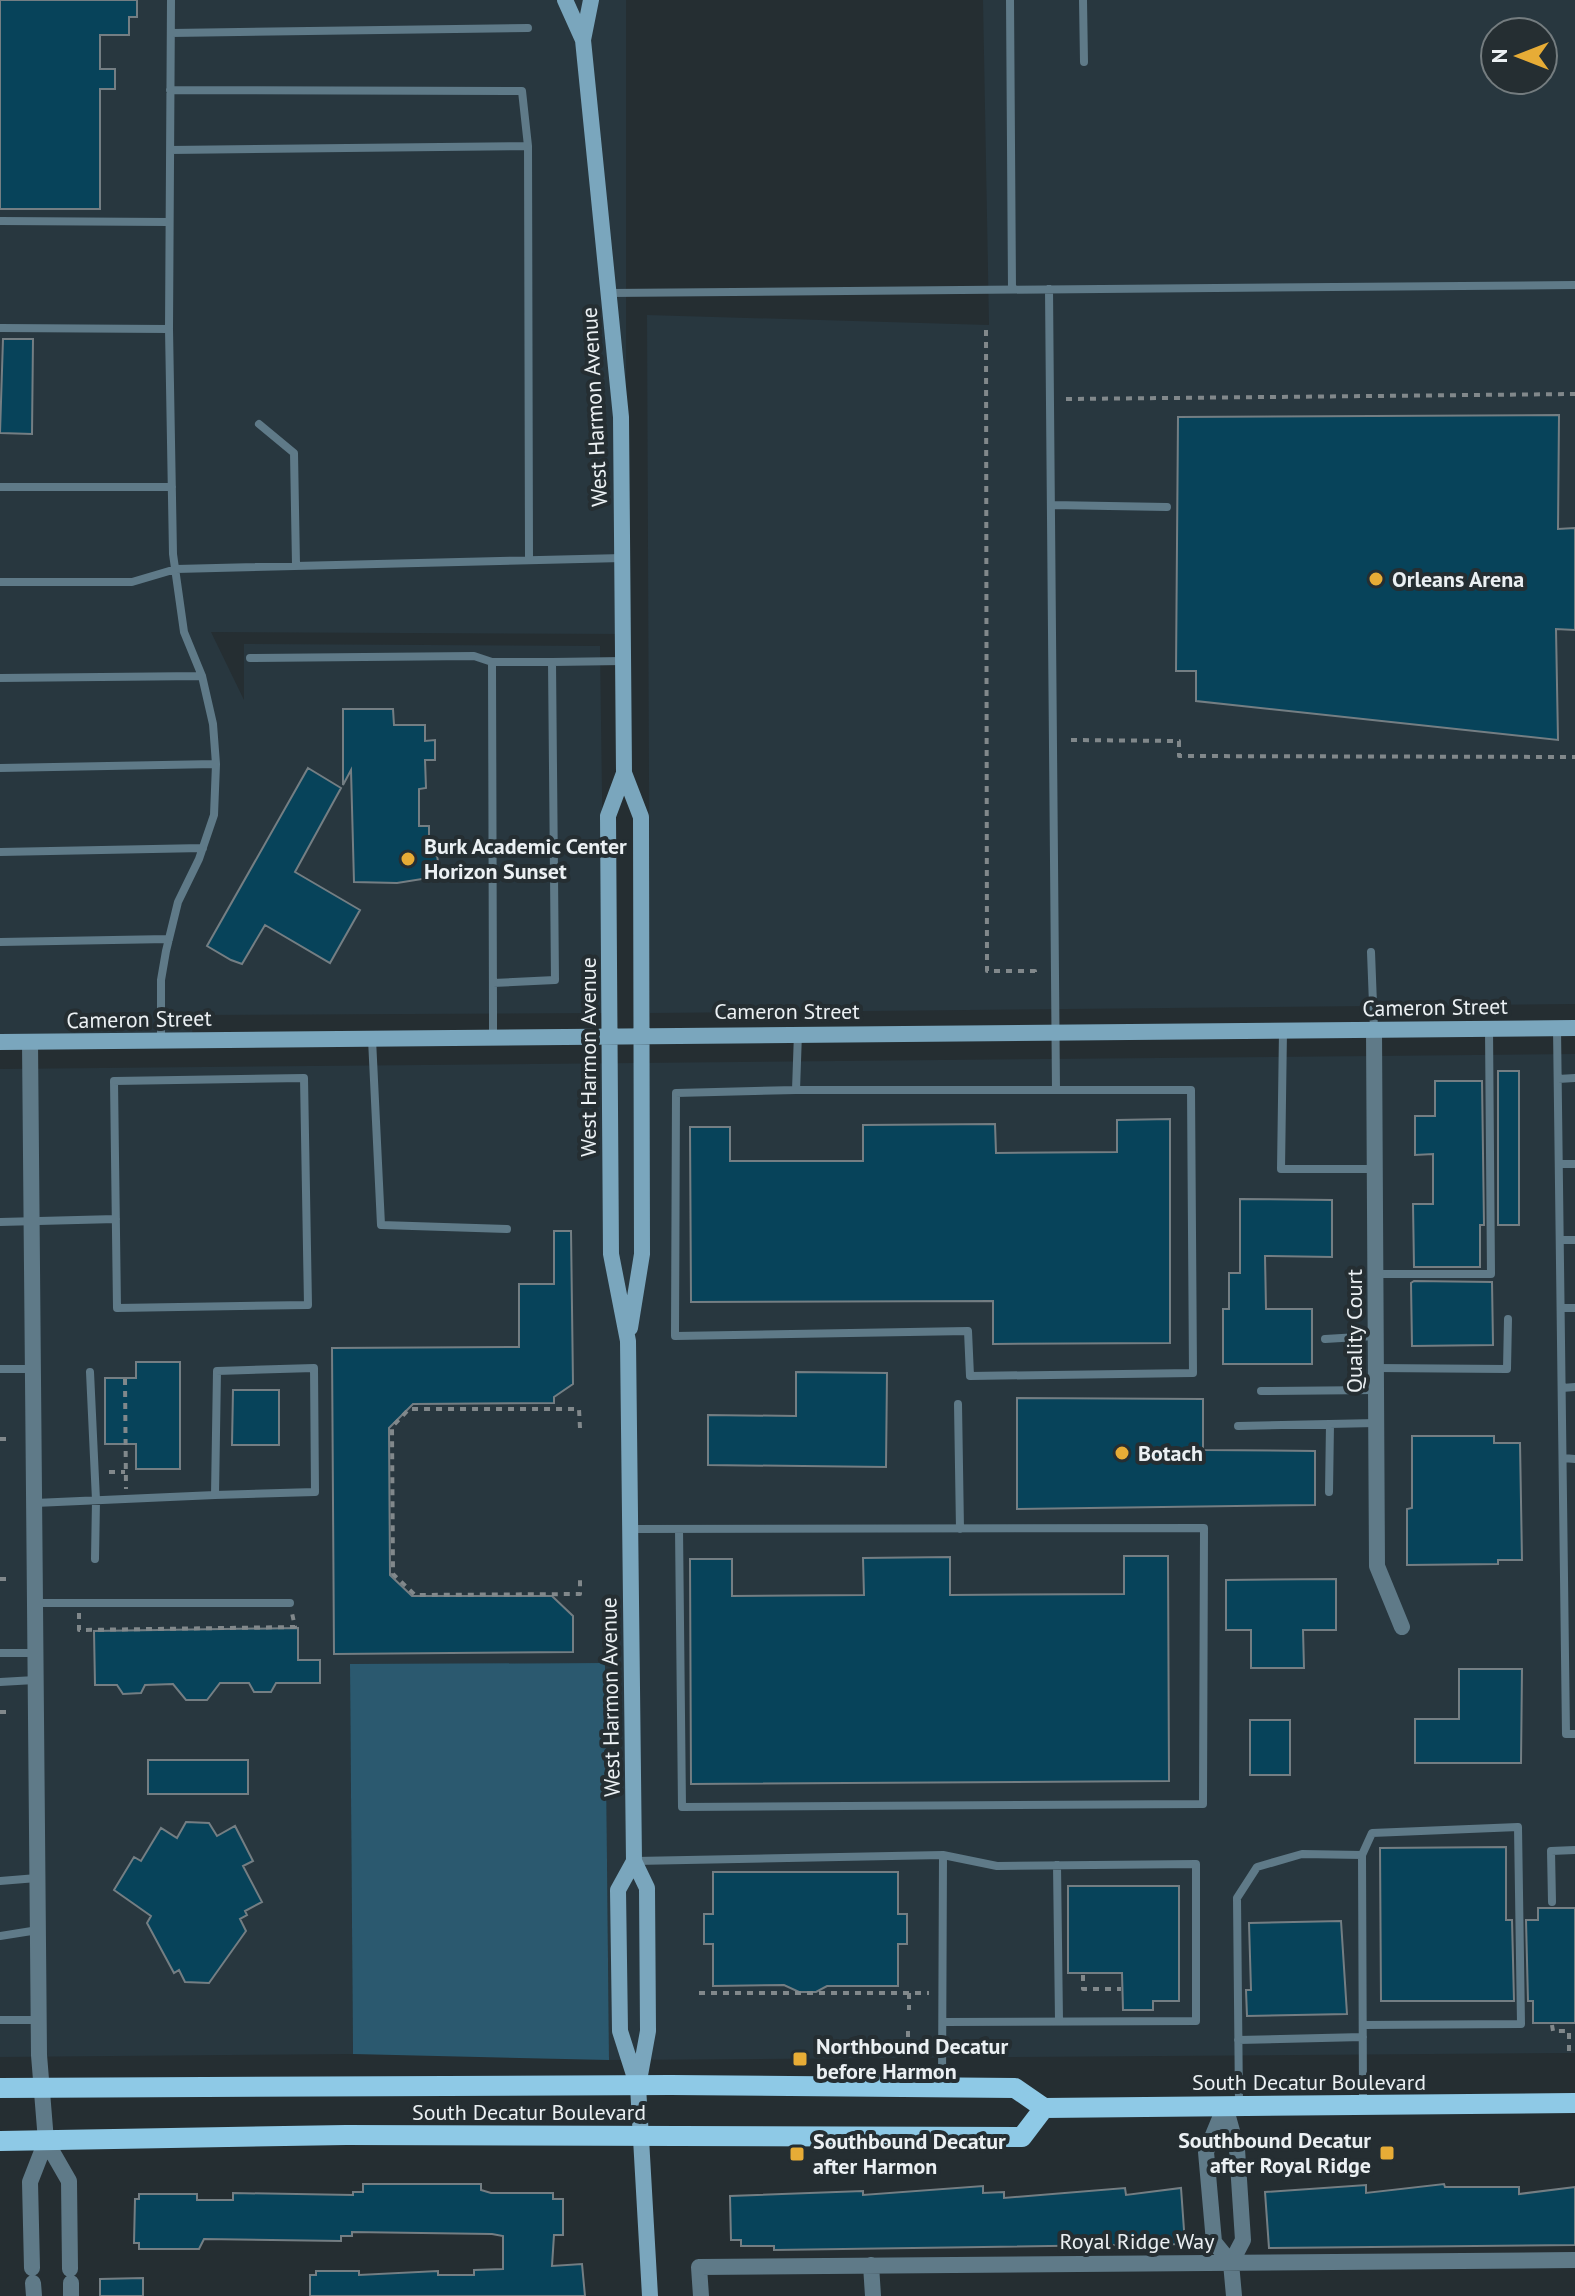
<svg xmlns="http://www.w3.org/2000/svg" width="1575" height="2296" viewBox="0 0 1575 2296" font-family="'PT Sans',sans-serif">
<rect width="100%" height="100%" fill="#252e32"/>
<!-- built -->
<path fill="#28373f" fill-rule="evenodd" d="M0 0H626V634L211 632 244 700V644L600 646 605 1013 191 1015 193 1040 0 1042Z
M983 0H1575V1004L650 1013 647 315 989 325ZM1495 32H1543V80H1495Z
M1575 1054V2053L609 2060 605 1663 350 1665 353 2054 0 2057V1069Z"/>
<!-- green -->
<path fill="#2b596f" d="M605 1663 609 2060 353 2054 350 1664Z"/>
<!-- building -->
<path fill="#07435a" stroke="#747e83" stroke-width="2" d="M0 0H137V17H129V35H100V69H115V89H100V209H0Z
M3 339H33L32 434 0 433Z
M1559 415 1558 529 1575 528V630L1556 629 1558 740 1196 701V671H1176L1178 417Z
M343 709H393L394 725H425V741L435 740V760H425L426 788 419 789V826H429V856H437L441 876 397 883 354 882 351 770 343 785Z
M308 768 341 788 295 872 360 910 330 963 265 925 242 964 231 960 207 946Z
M1498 1071H1519V1225H1498Z
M1435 1081H1482L1484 1225H1480V1267H1414L1413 1204H1433V1154L1415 1155V1116H1435Z
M1170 1119V1343L993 1344V1301L691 1302 690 1127H730V1161H863V1125L995 1124 996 1153 1117 1152V1120Z
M1240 1199 1332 1200V1257L1265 1256 1266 1309H1312V1364H1223V1309H1229V1273H1240Z
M554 1231H571L573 1384 554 1397V1403L413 1404 389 1428 390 1575 412 1596H552L573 1616V1652L334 1654 332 1348 519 1347V1284H554Z
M1414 1281 1492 1282 1493 1345 1412 1346 1411 1283Z
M136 1362H180V1469H136V1444H105V1378H136Z
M796 1372 887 1373 886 1467 708 1465V1415L796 1416Z
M233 1390H279V1445H232Z
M1017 1398 1203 1399V1450L1315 1451V1505L1017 1509Z
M1412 1436H1494V1443H1520L1522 1560H1498V1564L1407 1565V1509L1412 1508Z
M1124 1556H1168L1169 1781 691 1784 690 1559H732V1596L864 1595 863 1558 950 1557V1595L1124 1594Z
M1336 1579V1630H1303L1304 1668H1251V1630H1226V1580Z
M298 1628V1660H320V1683H276L271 1692H254L249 1683H220L207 1700H186L173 1684 145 1685 141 1693 123 1694 117 1685H95L94 1631Z
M1459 1669H1522L1521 1763H1415V1719H1459Z
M1250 1720H1290V1775H1250Z
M148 1760H248V1794H148Z
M186 1822 209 1823 217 1836 235 1826 253 1861 243 1866 262 1902 245 1911 247 1915 240 1919 246 1931 209 1983 185 1982 179 1970 174 1973 147 1923 151 1916 114 1890 134 1857 141 1861 161 1828 177 1838Z
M1506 1847V1920H1512L1514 2001H1381L1380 1848Z
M713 1872H898V1914H907V1944H898V1986H827L816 1992H799L784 1985 713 1986V1944H704V1914H713Z
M1068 1886H1179V2001H1153V2010H1123L1122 1973H1068Z
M1538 1908H1575V2023H1533V2001H1528L1526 1920H1538Z
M1341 1921 1347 2014 1247 2016 1246 1990H1251L1249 1923Z
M363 2184H481V2190L491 2193H553V2199H563V2235H554L552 2266 582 2264 585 2296H310V2275H316V2271H359V2275L438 2271V2275H474V2270L503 2269V2236L492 2234 352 2232V2236H341V2241L204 2239 199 2249H139V2243H134L135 2199H139V2194H197V2200H233V2193L353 2195V2192H363Z
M1444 2184 1445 2187H1519V2194L1575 2187V2245L1269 2248 1265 2192 1366 2185V2193Z
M983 2186V2193L1004 2192V2198L1125 2188 1126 2195 1181 2188 1185 2244 774 2250V2246H741V2240H731L730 2196 863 2191V2195Z
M143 2278V2296H100V2279Z"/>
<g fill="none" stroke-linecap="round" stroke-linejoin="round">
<!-- path -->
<path stroke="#81888b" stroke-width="4" stroke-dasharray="6 6" stroke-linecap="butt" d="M986 330 987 971H1035V974
M1066 399 1575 394
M1071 740 1179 741V756L1575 757
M125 1379 126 1489
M580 1428 579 1409H409L392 1427 393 1574 415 1595 580 1594V1578
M0 1439H8
M109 1472H125
M0 1579H9
M79 1613V1630L295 1627 292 1613
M0 1712H10
M1083 1975V1989H1121
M699 1993H929
M909 1993V2010
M1552 2025 1553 2031H1569V2054
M908 2031V2057"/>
<!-- lane -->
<path stroke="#5f7a88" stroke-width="8" d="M1010 0 1012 289
M1083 0 1084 62
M171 33 528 28
M170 90 522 91 528 146 529 559
M170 150 528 146
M0 221 169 222
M1049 289 1056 1090
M609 293 1575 285
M0 328 169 329
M259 424 294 453 296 565
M0 487H172
M1051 505 1167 507
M0 582H132L176 569 623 558
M250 658 474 656 492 662
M552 662 623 661
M0 678 202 676
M0 768 216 764
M0 852 203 848
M0 942 169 939
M1371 952 1374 1030
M493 983 555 980 552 662H492L493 1011V1037
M1557 1028 1566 1734H1575
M1283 1031 1281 1169H1374
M372 1039 381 1225 507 1229
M161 1040V980L166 951 178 902 199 859 214 815 216 764 213 724 202 676 184 632 173 554 169 329 171 0
M304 1078 308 1305 117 1308 114 1081Z
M1558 1079 1575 1078
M796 1090H1191L1193 1373 970 1376 968 1331 675 1336 676 1093 796 1090 798 1033
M1559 1164H1575
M0 1222 116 1219
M1560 1240H1575
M1376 1274H1491L1489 1029
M1561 1308H1575
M1325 1339 1375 1336
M1376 1368 1507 1369 1508 1319
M0 1369H34
M90 1372 96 1500 95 1559
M1562 1388 1575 1387
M1261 1391 1376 1390
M958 1404 960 1529
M1238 1426 1376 1423
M1563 1458 1575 1459
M1329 1492 1330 1424
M35 1503 215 1495 217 1371 314 1368 315 1492 215 1495
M631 1529 1204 1528 1203 1804 682 1807 679 1529
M36 1603H290
M0 1653H36
M0 1682 35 1680
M1362 1855 1372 1833 1518 1827 1521 2024 1363 2025
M635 1861 943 1855 997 1866 1196 1864V2021L943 2022
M1057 1865 1059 2021
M0 1881 37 1878
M1552 1902 1551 1851 1575 1850
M0 1936 38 1930
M0 2020H38
M1238 2040 1363 2037
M942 2087 943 1855
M1239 2105 1237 1898 1257 1867 1302 1854 1362 1855 1363 2102"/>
<!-- street -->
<path stroke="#5f7a88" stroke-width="16" d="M1374 1030 1377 1566 1402 1627
M30 1042 39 2055 46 2141 69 2181 70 2269
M1225 2106 1206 2152 1214 2242 1231 2263
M1225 2106 1237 2149 1243 2240 1231 2263
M1231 2263 1234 2296
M871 2265 873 2296
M32 2268 30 2182 46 2141
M33 2283 34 2296
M71 2283V2296
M701 2296 699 2267 1575 2260"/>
<!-- secondary -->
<path stroke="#7aa6bd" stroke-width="16" d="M565 0 583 40
M591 0 583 40 621 417 624 773 608 816 611 1254 628 1341 634 1861 647 1888 648 2031 638 2086 650 2296
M624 773 641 817 642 1254 630 1328
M0 1042 1575 1028
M634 1861 618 1890 620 2031 636 2081"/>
<!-- primary -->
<path stroke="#8ec9e6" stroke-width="20" d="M0 2088 671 2085 1015 2088 1044 2108 1575 2103
M0 2141 346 2135 1022 2137 1044 2108"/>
</g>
<!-- markers -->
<g fill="#e7ac36" stroke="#252e32" stroke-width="3">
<circle cx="1376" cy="579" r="8"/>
<circle cx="408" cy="859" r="8"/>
<circle cx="1122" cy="1453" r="8"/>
<rect x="792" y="2051" width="16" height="16" rx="4"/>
<rect x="1379" y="2145" width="16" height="16" rx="4"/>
<rect x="789" y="2146" width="16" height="16" rx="4"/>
</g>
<g text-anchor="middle" stroke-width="8" stroke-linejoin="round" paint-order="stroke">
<!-- street labels -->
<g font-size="22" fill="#ebf0f3" stroke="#252e32">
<text transform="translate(594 407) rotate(-93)" y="8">West Harmon Avenue</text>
<text transform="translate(1435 1007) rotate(-1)" y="8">Cameron Street</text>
<text x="787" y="1019">Cameron Street</text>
<text transform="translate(139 1019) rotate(-1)" y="8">Cameron Street</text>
<text transform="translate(588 1057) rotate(-90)" y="8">West Harmon Avenue</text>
<text transform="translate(1354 1331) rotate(-90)" y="8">Quality Court</text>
<text transform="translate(610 1697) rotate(-91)" y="8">West Harmon Avenue</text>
<text x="1309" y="2090">South Decatur Boulevard</text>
<text x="529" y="2120">South Decatur Boulevard</text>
<text x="1137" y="2249">Royal Ridge Way</text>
</g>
<!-- poi labels -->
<g font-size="22" font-weight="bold" fill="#ebf0f3" stroke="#252e32" text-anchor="start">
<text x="1392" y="587">Orleans Arena</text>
<text x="424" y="854">Burk Academic Center<tspan x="424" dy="25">Horizon Sunset</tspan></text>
<text x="1138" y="1461">Botach</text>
<text x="816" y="2054">Northbound Decatur<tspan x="816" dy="25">before Harmon</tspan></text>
<text x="1371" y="2148" text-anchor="end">Southbound Decatur<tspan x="1371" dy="25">after Royal Ridge</tspan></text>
<text x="813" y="2149">Southbound Decatur<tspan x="813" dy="25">after Harmon</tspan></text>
</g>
</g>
<!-- north arrow -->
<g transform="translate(1519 56) rotate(270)"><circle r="38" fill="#252e32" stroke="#747c7f" stroke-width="2"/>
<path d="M0-6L14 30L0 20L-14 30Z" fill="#e7ac36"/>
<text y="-12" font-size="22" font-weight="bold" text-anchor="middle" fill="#ebf0f3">N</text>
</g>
</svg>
